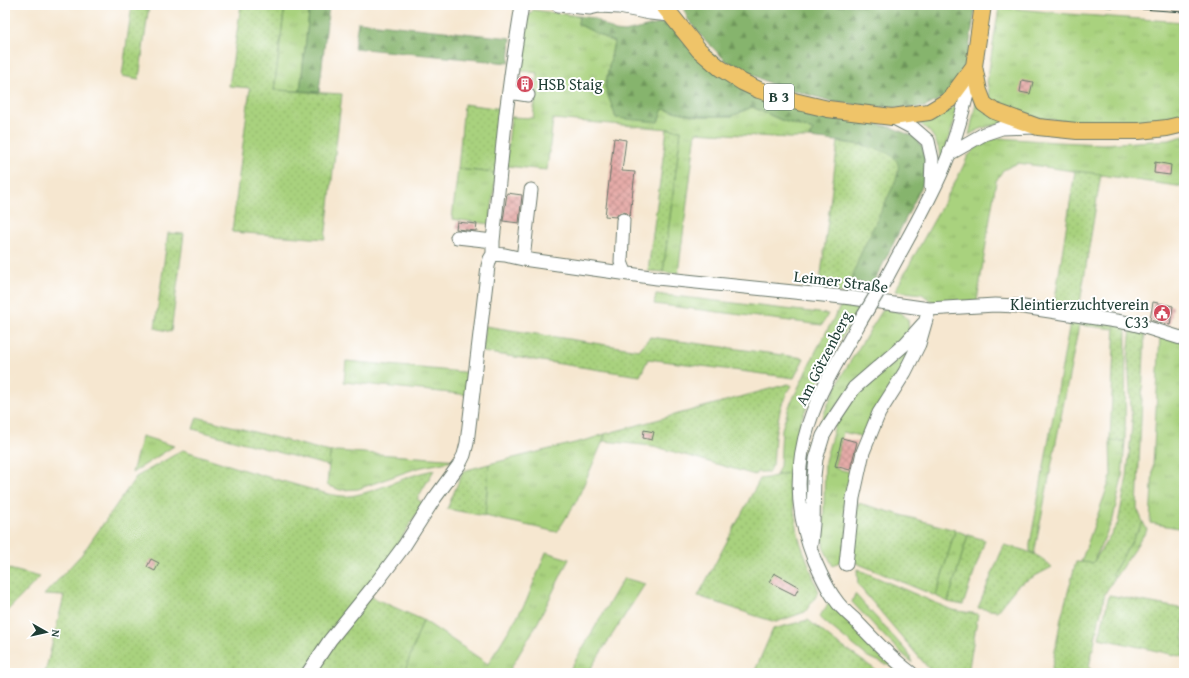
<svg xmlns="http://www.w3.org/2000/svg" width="1189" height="678" viewBox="0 0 1189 678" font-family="'Gentium Book Plus',serif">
<defs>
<pattern id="grass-tufts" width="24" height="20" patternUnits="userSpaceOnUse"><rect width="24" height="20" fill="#a9d27e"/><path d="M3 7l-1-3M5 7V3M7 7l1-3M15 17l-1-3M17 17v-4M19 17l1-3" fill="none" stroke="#91b56e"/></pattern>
<pattern id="forest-firs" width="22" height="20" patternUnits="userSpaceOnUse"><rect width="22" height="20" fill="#86b46d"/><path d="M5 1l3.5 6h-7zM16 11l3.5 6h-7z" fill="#6d945a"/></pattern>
<pattern id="garden-dots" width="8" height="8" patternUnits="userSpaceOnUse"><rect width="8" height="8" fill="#a9d27e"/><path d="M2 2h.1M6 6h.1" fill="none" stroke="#91b56e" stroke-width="1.8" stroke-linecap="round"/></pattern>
<pattern id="building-cross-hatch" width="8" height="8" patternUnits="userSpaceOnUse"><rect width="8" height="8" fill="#e6aca9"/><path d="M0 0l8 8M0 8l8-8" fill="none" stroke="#ba8d8a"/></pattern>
</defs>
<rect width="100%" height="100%" fill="#fff"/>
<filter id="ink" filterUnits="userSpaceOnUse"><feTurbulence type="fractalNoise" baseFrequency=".025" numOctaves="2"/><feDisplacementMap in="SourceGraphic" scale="8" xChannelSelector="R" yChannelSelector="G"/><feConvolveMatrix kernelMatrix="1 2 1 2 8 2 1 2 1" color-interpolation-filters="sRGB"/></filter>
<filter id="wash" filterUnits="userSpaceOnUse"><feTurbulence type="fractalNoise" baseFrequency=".012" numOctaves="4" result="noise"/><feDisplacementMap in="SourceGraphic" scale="16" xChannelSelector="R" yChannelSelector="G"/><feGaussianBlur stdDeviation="0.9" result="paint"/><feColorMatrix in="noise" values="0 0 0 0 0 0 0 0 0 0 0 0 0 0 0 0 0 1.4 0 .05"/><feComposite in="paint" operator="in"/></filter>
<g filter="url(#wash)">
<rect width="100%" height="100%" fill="#f6e7d0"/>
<!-- grass -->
<path fill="url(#grass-tufts)" stroke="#648859" d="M285 5H310L300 91 274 90Z
M999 7 1068 14 1184 22V112L1182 113 1183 116 1138 122 1087 124 1026 116 1001 107 990 98 987 82Z
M533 10 579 16 578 24 614 42 605 87 663 109 698 116H732L752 107 781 120 813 130 809 138H789L696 132 678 274 663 272 681 130 553 119 547 170 506 166 511 117 533 118 538 73 515 70C518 56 523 19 533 10Z
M977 99 1011 123C994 125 983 126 969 135Z
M960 103 942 160C936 139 933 131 914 120 935 118 943 115 960 103Z
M1184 136V187L1018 163 1003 170 996 181 977 301 939 303 931 301 922 294 895 291 960 173 968 156 983 141 1000 138 1056 142 1103 144 1169 140Z
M458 169 496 173 490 224 452 219Z
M656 294 828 314 822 325 654 304Z
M841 305 858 309 827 364 801 420 795 445 792 472 776 475 780 466 782 429 789 407 817 349Z
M884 308 902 313 908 320 909 329 905 340 852 387 817 431 828 404 843 373Z
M1071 317 1115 323V329L1079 325 1034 554 1030 551V544Z
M1160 335 1184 342V529L1150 523Z
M911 346 900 374 864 437 843 432 834 468 854 473 844 559 833 566 823 547 825 461 836 422 856 395Z
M346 361 473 373 470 395 344 382Z
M605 434 603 441 576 502 557 532 485 516 489 464 587 440Z
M142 436 174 446 132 473Z
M1110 441H1125L1122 477 1113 519 1093 563 1081 562 1111 477Z
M337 451 458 460 417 468 358 489 340 490 327 485 330 452Z
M1143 522 1147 530 1114 579 1113 573Z
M955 530 968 535 948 602 936 596Z
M546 552 569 559 538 622 508 673H404L423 620 488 664 526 602Z
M624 578 645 584 590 669 568 673Z
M855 594 909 654 912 663 887 639 852 602Z
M829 603 895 668 868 657 819 617Z"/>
<!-- forest -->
<path fill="url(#forest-firs)" stroke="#527850" d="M310 5H329L319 92 300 91Z
M684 5H976L967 61 956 83 948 95 925 107 909 108 871 107 834 102 771 84 726 61 702 37 687 18 684 8Z
M579 16 593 18 615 31 625 32 667 22 786 107 825 117 888 126 915 137 923 148 926 164 924 182 872 286 851 280 860 255 895 182C897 176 899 170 897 164 892 145 828 140 809 138L813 130 781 120 752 107 732 116H698L663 109 658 122 616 118 605 87 614 42 578 24Z
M358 22 511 38 509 63 354 48Z"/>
<!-- garden -->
<path fill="url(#garden-dots)" stroke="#648859" d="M132 5H149L139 79 122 76Z
M241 5H285L274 90 342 94 325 239 232 232 250 88 229 86Z
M464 104 503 109 496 173 458 169Z
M667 129 681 130 663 272 648 271Z
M838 142C853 144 893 147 898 164 899 170 897 176 895 182L860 255 848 289 845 293 819 290Z
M1075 171 1101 174 1079 309 1054 306Z
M168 233 184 234 171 332 155 328Z
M1115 323 1126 325 1125 441H1110Z
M485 326 639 350 650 337 804 358 794 378 648 359 640 376 482 352Z
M1131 327 1145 330 1137 508 1143 522 1113 573 1114 579 1105 593 1089 667 1093 673H1051L1061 618 1076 562 1093 563 1118 523 1127 477 1132 424 1128 359Z
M788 384 791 385 781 406 775 435 773 465 769 472H757L755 475 653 446 603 441 605 434Z
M197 417 330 452 329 466 193 429Z
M183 450 247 471 328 494C335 495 343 497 350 496 357 495 364 493 371 491 392 484 412 474 434 470L417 499 423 503 388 560 304 673H45L64 596 44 595 82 554 136 477Z
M489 464 485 516 447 509 463 471Z
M792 472V497L799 539 819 592 805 612 776 622 759 617 698 596 760 479C771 478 781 474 792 472Z
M858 503 955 530 936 596 849 560Z
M968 535 985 540 963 605 948 602Z
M1004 545C1023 550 1037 552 1052 567L1018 585 997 611 978 608Z
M5 568 40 577 5 613Z
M857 569 952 610 978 614 968 673H929V669L858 585Z
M1109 595 1184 609V657L1099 638Z
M369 596 423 620 404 673H315L322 659Z
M808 620 834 641 880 673H754L773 629Z"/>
<g id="blocks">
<!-- building -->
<path fill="url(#building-cross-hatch)" d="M520 77 532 78 530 88 519 86Z
M1022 80 1033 82 1030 94 1020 92Z
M614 138 626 140 622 171 635 172 630 216 627 213 623 212 619 213 616 217 605 216Z
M1155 162 1171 165 1170 175 1154 173Z
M507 193 522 195 519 223 503 221Z
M457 222 477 224 476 231 456 229Z
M1153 302 1173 306 1170 325 1150 320Z
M644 430 654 432 652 440 643 438Z
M842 438 857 442 850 470 835 466Z
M151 559 159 563 155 571 147 567Z
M774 573 799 587 795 595 769 582Z"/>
</g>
</g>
<g filter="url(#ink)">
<use href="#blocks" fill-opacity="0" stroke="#6a786b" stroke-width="1"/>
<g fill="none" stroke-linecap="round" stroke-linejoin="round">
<!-- minor casing -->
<g stroke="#6a786b" stroke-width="15">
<path id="minor" d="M558 5 590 8 599 6 619 7 650 13 670 15
M509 92 528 95
M892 117 913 128 928 141 932 159 931 187
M949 154 984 134 1002 128 1035 127
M623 220 621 262 625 272
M457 237 493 241
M493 254 505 255 523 259 657 278 852 298 929 309 995 305 1017 306 1129 323 1145 327 1184 339
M523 259 531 190
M887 277C906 241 927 206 943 169 957 136 965 104 973 69
M861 320C843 352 820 388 809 423 794 470 796 514 814 559 820 573 826 587 835 599 840 607 847 613 854 619 872 638 890 657 911 673
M811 544 813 524 814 476 816 459 823 436 830 424 854 388 905 344 923 324
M846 564 853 498 863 452 879 413 905 372 919 344 929 309
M308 673 330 640 377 582 404 546 434 499 459 465 464 455 467 443 488 266 490 259 493 254V241L506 113 512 68 522 5"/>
</g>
<!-- major casing -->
<g stroke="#6a786b" stroke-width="18">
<path id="major" d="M663 5 699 50 720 68 742 82 759 90 794 101 828 109 892 117 929 112 949 100 974 66
M983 5 974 66 979 91 984 104 994 111 1038 127 1077 131H1139L1167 128 1184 124"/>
</g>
<!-- minor -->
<use href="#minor" stroke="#fff" stroke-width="13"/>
<!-- major -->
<use href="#major" stroke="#efc469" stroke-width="16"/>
<!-- tram -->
<path stroke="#1f3d34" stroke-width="1" d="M1082 5 1184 12
M1178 5H1184"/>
<!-- minor-bridge casing -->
<g stroke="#6a786b" stroke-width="15" stroke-linecap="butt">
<path id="minor-bridge" d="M861 320 887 277"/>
</g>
<!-- minor-bridge -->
<use href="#minor-bridge" stroke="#fff" stroke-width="13"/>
</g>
</g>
<!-- icons -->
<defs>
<g id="building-disc" transform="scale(0.9)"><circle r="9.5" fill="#d1495b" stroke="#fff"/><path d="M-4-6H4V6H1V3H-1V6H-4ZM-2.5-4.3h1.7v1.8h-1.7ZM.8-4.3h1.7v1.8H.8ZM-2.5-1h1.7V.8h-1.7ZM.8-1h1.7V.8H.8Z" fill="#fff"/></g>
<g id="civic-disc" transform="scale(0.9)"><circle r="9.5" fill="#d1495b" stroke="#fff"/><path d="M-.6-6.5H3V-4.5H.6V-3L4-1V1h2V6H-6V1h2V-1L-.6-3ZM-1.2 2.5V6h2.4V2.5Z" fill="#fff"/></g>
</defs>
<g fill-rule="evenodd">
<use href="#building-disc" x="525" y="84"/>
<use href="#civic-disc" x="1162" y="313"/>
</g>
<g text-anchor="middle" stroke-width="4" stroke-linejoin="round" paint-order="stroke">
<!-- shield labels -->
<rect fill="#fff" stroke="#627771" stroke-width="1" x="764" y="84" width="30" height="26" rx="3"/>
<g font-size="15" font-weight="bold" fill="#1f3d34">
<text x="779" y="102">B 3</text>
</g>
<!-- poi labels -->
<g font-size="16" fill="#1f3d34" stroke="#fff" text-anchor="start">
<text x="538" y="90">HSB Staig</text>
<text x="1149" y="310" text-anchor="end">Kleintierzuchtverein<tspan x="1149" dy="18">C33</tspan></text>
</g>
<!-- street labels -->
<g font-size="16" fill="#1f3d34" stroke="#fff">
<text transform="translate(841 281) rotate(7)" y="6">Leimer Straße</text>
<text transform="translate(823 358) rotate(-63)" y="6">Am Götzenberg</text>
</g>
</g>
<!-- margin -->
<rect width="1189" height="678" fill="none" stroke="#fff" stroke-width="20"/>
<!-- north arrow -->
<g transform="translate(46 632) rotate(98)" stroke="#ffffff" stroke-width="3" paint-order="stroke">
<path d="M0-3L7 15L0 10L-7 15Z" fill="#1f3d34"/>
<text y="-6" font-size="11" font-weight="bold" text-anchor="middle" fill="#1f3d34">N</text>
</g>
</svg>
